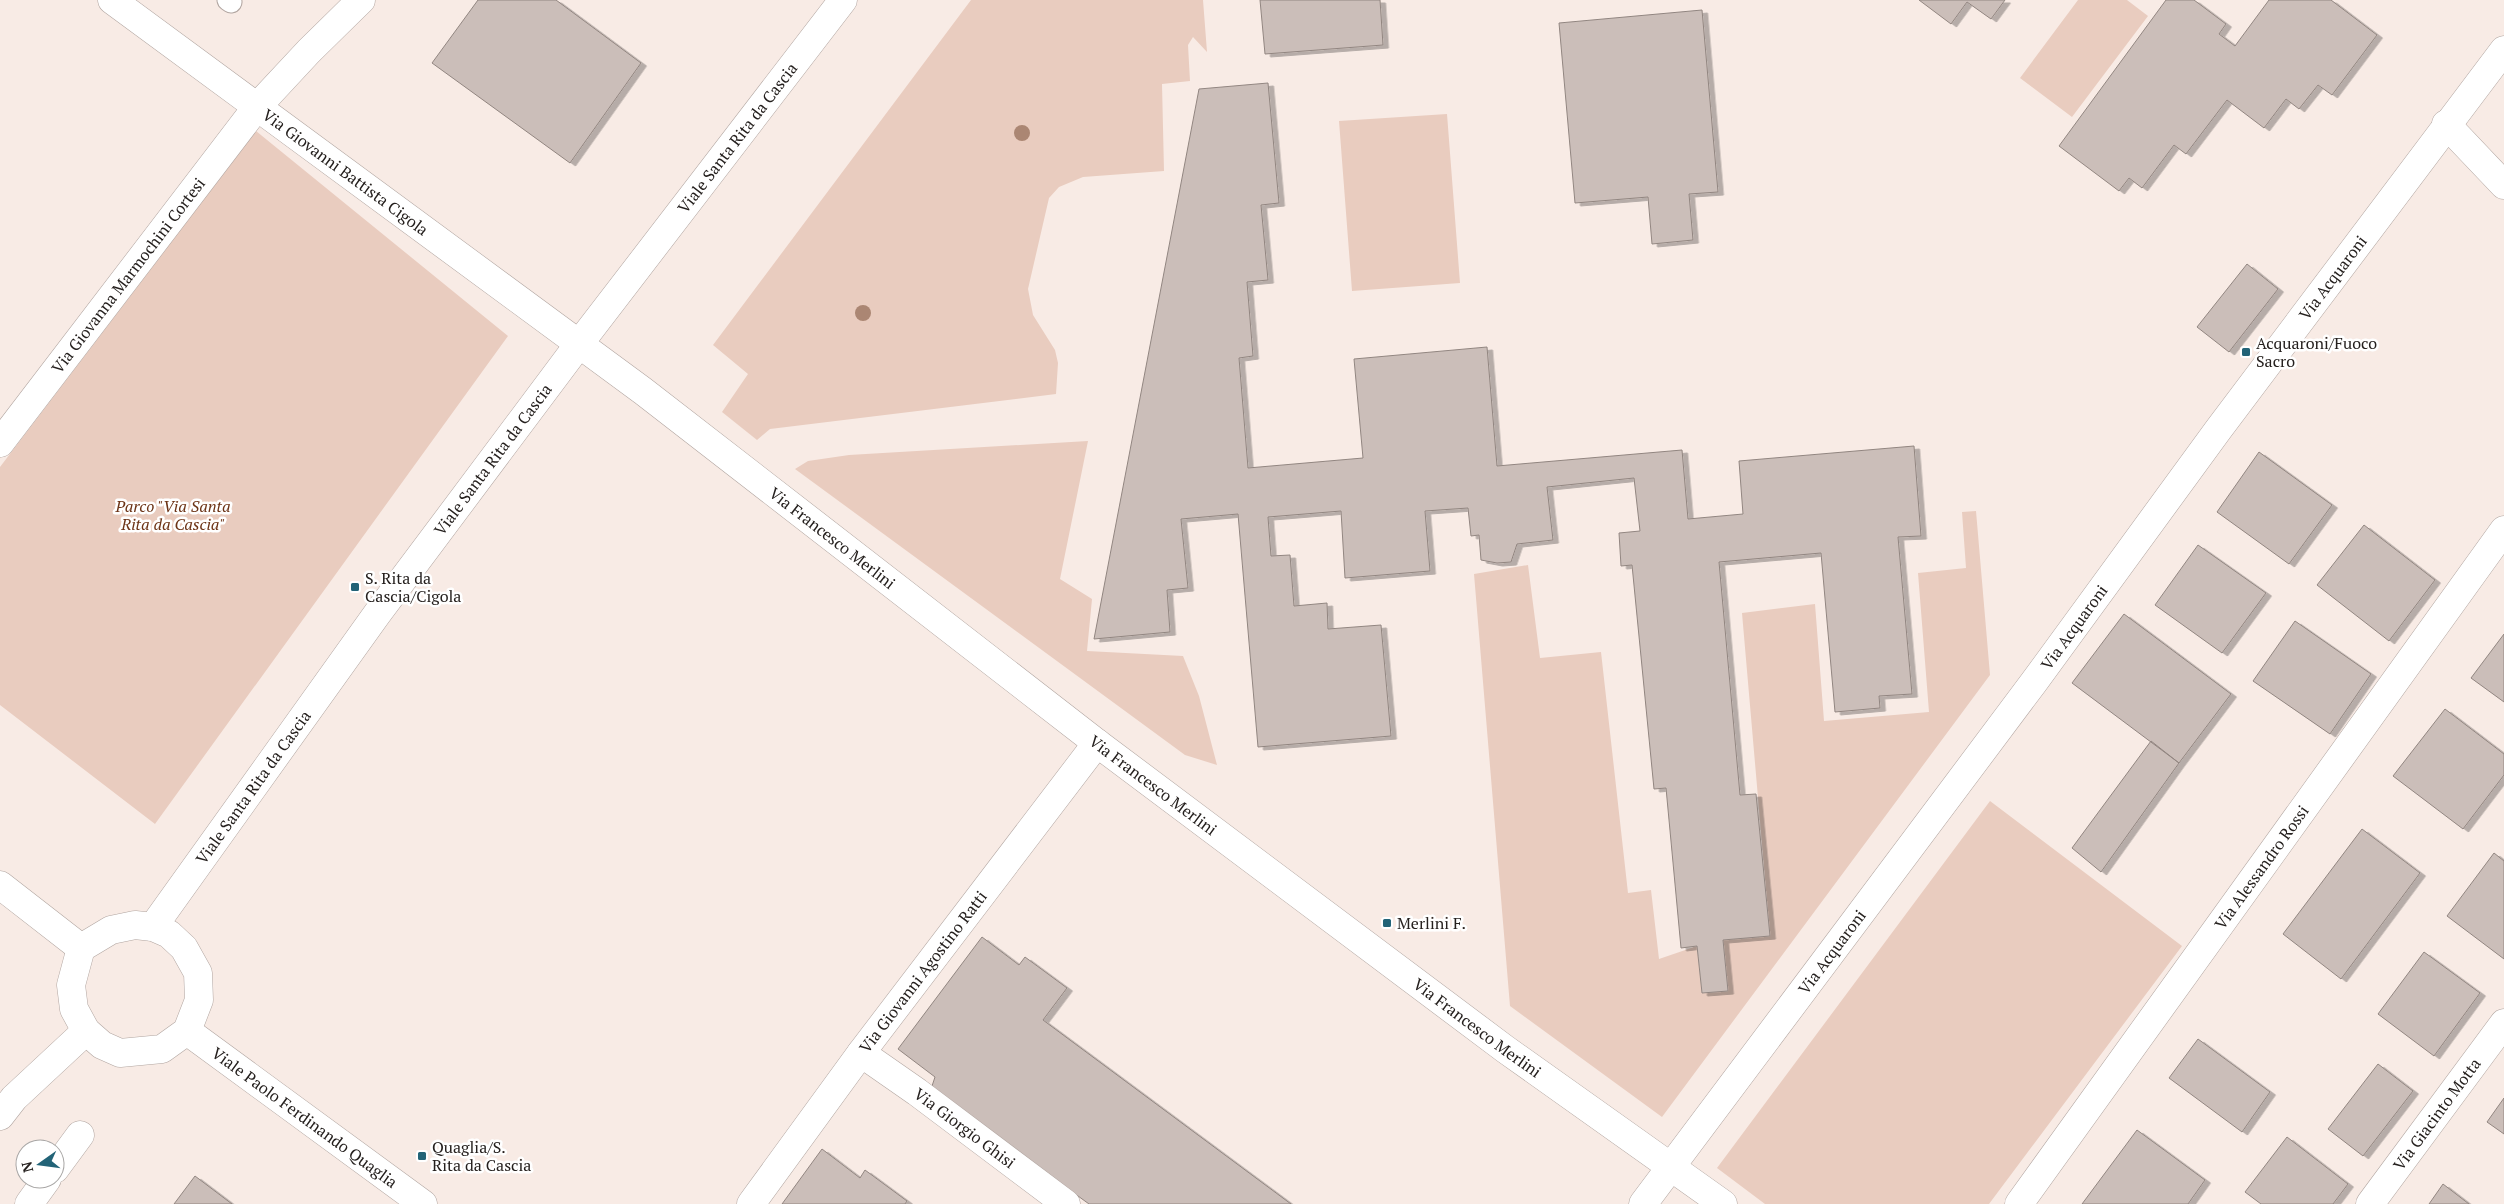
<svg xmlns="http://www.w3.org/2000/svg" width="2504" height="1204" viewBox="0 0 2504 1204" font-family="'PT Serif',serif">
<defs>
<filter id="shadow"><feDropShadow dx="5.5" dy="3" stdDeviation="0" flood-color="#0004"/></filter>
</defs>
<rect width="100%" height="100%" fill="#f8ebe5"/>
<!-- green -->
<path fill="#e9ccbf" d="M971 0H1203L1207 52 1193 37 1188 45 1190 81 1162 84 1164 171 1083 177 1059 187 1049 198 1028 289 1033 315 1055 350 1058 363 1056 394 770 429 757 440 722 412 748 374 713 345Z
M2078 0H2127L2148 16 2072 117 2020 78Z
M1447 114 1460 283 1352 291 1339 121Z
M256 131 508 336 155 824 0 705V467Z
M1088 441 1060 579 1092 599 1087 651 1183 656 1199 696 1217 765 1185 755 795 469 808 461 849 455Z
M1976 511 1990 675 1662 1117 1510 1006 1474 574 1528 565 1540 658 1601 652 1628 893 1651 890 1659 959 1697 946 1702 993 1728 991 1723 940 1770 936 1742 613 1815 604 1824 721 1929 712 1918 573 1966 568 1962 512Z
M1990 801 2182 946 1989 1204H1765L1717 1168Z"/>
<!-- building -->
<path fill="#cbbeb9" stroke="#928681" filter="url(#shadow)" d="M478 0H556L641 63 570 163 432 63Z
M1260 0H1380L1383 45 1265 54Z
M1919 0H2005L1991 19 1967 2 1951 24Z
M2166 0H2194L2226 24 2219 34 2235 46 2269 0H2331L2377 35 2332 95 2318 85 2299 109 2286 99 2264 128 2227 100 2186 154 2174 145 2142 188 2129 178 2119 191 2059 146Z
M1702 10 1718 192 1689 194 1693 240 1652 244 1648 197 1575 203 1559 23Z
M1268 83 1279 203 1261 205 1268 280 1247 282 1253 356 1239 358 1248 468 1363 458 1354 359 1487 347 1497 466 1682 450 1688 519 1743 514 1739 461 1914 446 1921 536 1898 537 1912 694 1879 696 1880 708 1835 712 1821 553 1719 562 1740 795 1756 794 1770 936 1723 940 1728 991 1702 993 1697 946 1681 948 1666 788 1654 789 1632 565 1621 566 1619 533 1640 531 1634 478 1547 487 1553 540 1517 544 1511 562 1497 563 1481 560 1479 535 1471 536 1468 508 1425 511 1430 571 1345 578 1341 511 1268 517 1271 556 1290 555 1294 606 1327 603 1328 629 1381 625 1391 736 1258 747 1238 514 1181 519 1188 588 1167 590 1170 632 1094 639 1199 89Z
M2247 264 2278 289 2229 352 2197 327Z
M2259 452 2332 505 2289 564 2217 512Z
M2364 525 2435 580 2389 641 2317 585Z
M2198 545 2266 593 2222 653 2155 605Z
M2124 614 2231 694 2179 763 2072 683Z
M2295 621 2371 674 2330 734 2253 681Z
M2504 634V702L2471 678Z
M2445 709 2504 754V775L2463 829 2393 776Z
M2151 741 2179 763 2101 872 2072 848Z
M2362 829 2420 873 2341 979 2283 934Z
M2494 853 2504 861V959L2447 916Z
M982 937 1019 965 1025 957 1067 988 1043 1020 1291 1204H1089L931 1089 935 1077 898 1049Z
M2424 952 2480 993 2434 1056 2378 1014Z
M2198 1039 2270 1092 2242 1132 2169 1078Z
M2378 1064 2413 1091 2363 1156 2328 1129Z
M2504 1098V1134L2487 1122Z
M2137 1130 2205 1180 2188 1204H2082Z
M2287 1137 2348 1184 2333 1204H2261L2245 1192Z
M822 1149 860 1178 865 1170 907 1201 905 1204H782Z
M195 1176 232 1204H174Z
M2443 1184 2469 1204H2429Z"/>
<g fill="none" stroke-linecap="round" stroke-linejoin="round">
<!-- lane casing -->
<g stroke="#b1a5a0" stroke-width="23">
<path id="lane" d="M228 0 231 2"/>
</g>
<!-- street casing -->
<g stroke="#b1a5a0" stroke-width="29">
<g id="street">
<path id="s1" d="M112 0 643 391 1097 743 1505 1049 1723 1204"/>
<path d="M2446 124 2504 185"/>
<path id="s2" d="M0 443 256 108 309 51 361 0"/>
<path d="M0 885 81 948"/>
<path d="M135 925 153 927 169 934 184 948 198 973 199 1000 187 1031 162 1049 120 1053 102 1045 86 1031 74 1009 71 985 81 948 111 930Z"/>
<path id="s3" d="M153 927 377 614 579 344 843 0"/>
<path id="s4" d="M187 1031 423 1204"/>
<path id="s5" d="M861 1053 917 1092 1066 1204"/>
<path d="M0 1116 14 1098 86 1031"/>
<path d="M55 1169 80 1135"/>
<path d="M29 1204 47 1179"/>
<path id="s6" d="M751 1204 861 1053 1097 743"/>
<path id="s7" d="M1643 1204 2034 682 2218 430 2504 50"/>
<path id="s8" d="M2019 1204 2504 530"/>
<path id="s9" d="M2370 1204 2504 1023"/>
</g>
</g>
<!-- lane -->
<use href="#lane" stroke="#fff" stroke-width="21"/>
<!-- street -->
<use href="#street" stroke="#fff" stroke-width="28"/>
</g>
<!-- trees -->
<g fill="#ab8673">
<circle cx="1022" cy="133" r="8"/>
<circle cx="863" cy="313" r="8"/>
</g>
<!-- markers -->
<g fill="#226377" stroke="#fff" stroke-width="2">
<rect x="2241" y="347" width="10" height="10" rx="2.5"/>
<rect x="350" y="582" width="10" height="10" rx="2.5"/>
<rect x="1382" y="918" width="10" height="10" rx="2.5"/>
<rect x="417" y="1151" width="10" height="10" rx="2.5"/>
</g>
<g text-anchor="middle" stroke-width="5" stroke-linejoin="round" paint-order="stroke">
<!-- street labels -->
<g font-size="16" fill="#25201e" stroke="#fff">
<text dy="6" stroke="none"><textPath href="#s3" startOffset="982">Viale Santa Rita da Cascia</textPath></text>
<text dy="6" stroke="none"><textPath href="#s1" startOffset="290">Via Giovanni Battista Cigola</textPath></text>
<text dy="6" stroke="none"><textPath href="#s2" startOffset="211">Via Giovanna Marmochini Cortesi</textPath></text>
<text dy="6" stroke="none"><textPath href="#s7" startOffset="1155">Via Acquaroni</textPath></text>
<text dy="6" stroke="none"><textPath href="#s3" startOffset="578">Viale Santa Rita da Cascia</textPath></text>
<text dy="6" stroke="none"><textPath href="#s1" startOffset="899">Via Francesco Merlini</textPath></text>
<text dy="6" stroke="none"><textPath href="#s7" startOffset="720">Via Acquaroni</textPath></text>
<text dy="6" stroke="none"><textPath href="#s1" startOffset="1304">Via Francesco Merlini</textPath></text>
<text dy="6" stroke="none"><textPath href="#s3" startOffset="172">Viale Santa Rita da Cascia</textPath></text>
<text dy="6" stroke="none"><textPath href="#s8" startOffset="415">Via Alessandro Rossi</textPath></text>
<text dy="6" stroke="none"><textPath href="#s7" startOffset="315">Via Acquaroni</textPath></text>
<text dy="6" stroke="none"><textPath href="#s6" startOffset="289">Via Giovanni Agostino Ratti</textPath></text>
<text dy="6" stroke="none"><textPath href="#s1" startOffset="1709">Via Francesco Merlini</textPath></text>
<text dy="6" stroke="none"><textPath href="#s9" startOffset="112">Via Giacinto Motta</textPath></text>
<text dy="6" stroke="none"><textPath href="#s4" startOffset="146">Viale Paolo Ferdinando Quaglia</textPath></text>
<text dy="6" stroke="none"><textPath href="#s5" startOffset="128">Via Giorgio Ghisi</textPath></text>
</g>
<!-- poi labels -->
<g font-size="16" fill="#25201e" stroke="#fff" text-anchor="start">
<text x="2256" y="349">Acquaroni/Fuoco<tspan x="2256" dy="18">Sacro</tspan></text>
<text x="365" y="584">S. Rita da<tspan x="365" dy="18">Cascia/Cigola</tspan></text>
<text x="1397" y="929">Merlini F.</text>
<text x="432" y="1153">Quaglia/S.<tspan x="432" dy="18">Rita da Cascia</tspan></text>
</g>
<!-- park labels -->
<g font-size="16" font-style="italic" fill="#6c3316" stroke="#fff">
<text x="173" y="512">Parco "Via Santa<tspan x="173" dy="18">Rita da Cascia"</tspan></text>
</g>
</g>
<!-- north arrow -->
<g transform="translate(40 1164) rotate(256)"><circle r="24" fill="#ffffff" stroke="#a8a6a5"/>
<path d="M0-4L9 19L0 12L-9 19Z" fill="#226377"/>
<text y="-8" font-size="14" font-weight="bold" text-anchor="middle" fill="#25201e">N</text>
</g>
</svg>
